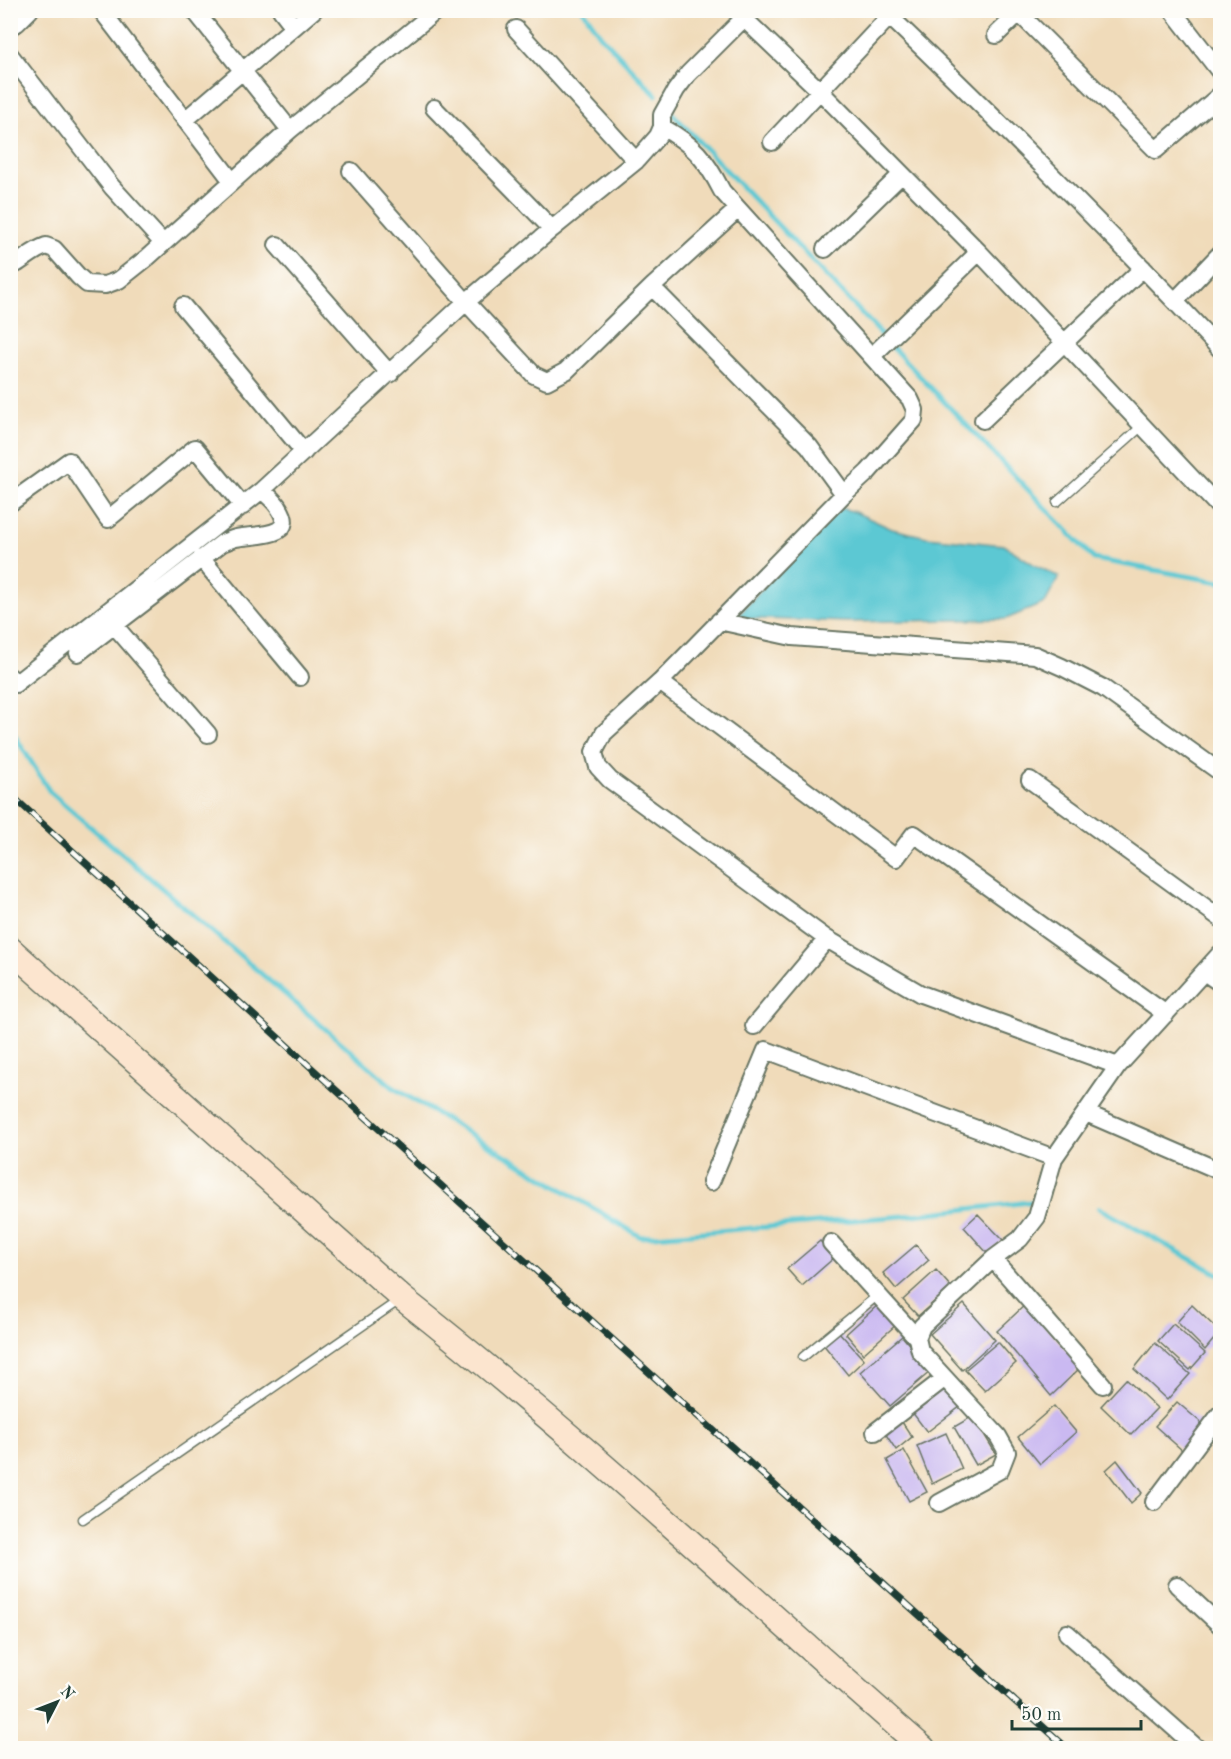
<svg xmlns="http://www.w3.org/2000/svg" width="1231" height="1759" viewBox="0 0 1231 1759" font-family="'Old Standard TT',serif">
<rect width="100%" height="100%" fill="#fdfcf7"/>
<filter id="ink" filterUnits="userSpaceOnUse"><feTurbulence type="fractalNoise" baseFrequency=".0167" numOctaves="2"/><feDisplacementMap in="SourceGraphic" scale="12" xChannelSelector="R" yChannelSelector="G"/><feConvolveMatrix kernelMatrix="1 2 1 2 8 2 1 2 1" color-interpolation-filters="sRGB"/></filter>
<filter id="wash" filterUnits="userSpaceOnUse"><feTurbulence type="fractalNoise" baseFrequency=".008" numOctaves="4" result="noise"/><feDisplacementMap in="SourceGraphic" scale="24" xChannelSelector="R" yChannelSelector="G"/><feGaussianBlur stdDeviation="1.35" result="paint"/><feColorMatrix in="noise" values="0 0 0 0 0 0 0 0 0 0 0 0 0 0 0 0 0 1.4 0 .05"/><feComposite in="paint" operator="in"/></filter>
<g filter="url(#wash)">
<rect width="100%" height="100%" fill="#f0dbba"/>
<!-- water -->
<path fill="#5cc8d3" stroke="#3e8284" stroke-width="1.5" d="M841 508 855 512 892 529 927 537 1004 545 1033 564 1059 577 1045 603 1006 619 848 622 736 618 793 554Z"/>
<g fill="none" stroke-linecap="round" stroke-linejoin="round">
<!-- stream -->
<path stroke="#5cc8d3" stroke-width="5" d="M583 10 601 36 656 95
M671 112 883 336
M893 348 1094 559 1220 582
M10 728 50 792 394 1088 641 1237 903 1216 1039 1201
M1099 1208 1220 1275"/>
</g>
<g id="blocks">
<!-- building -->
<path fill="#cab9f1" d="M978 1214 1003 1240 988 1254 964 1227Z
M820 1241 835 1257 802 1286 787 1269Z
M916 1245 929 1260 896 1289 883 1273Z
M936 1270 951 1287 918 1316 903 1300Z
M880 1303 897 1324 863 1354 846 1334Z
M964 1304 995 1340 962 1370 930 1334Z
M1026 1304 1081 1367 1051 1396 997 1331Z
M1192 1305 1220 1332 1205 1350 1177 1322Z
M1173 1324 1205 1353 1190 1370 1158 1341Z
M838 1331 864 1360 848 1375 823 1344Z
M902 1336 931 1371 890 1406 860 1372Z
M998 1342 1016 1363 985 1391 965 1370Z
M1155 1343 1190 1374 1167 1400 1134 1369Z
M1126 1379 1157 1408 1131 1435 1101 1406Z
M945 1386 961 1406 927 1432 912 1412Z
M1177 1402 1205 1426 1183 1451 1155 1426Z
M1054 1406 1076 1432 1040 1464 1018 1437Z
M973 1416 996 1454 976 1465 954 1427Z
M900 1419 912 1437 896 1450 883 1430Z
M946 1433 962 1469 932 1484 917 1446Z
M904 1450 927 1492 909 1501 887 1460Z
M1117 1460 1142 1493 1131 1503 1106 1470Z"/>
</g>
</g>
<g filter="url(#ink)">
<use href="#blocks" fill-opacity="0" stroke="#687463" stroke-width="1.5"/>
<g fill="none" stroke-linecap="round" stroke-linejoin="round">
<!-- lane casing -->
<g stroke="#687463" stroke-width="11">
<path id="lane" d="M1057 502 1142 426
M803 1357 878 1295
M83 1519 401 1299"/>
</g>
<!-- street casing -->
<g stroke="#687463" stroke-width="20">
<path id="street" d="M101 10 232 181
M194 10 290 130
M281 10 294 27
M735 10 819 90 979 252 1220 508
M883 10C998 120 1111 233 1220 349
M1172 10 1220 72
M1019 13 1156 150 1220 95
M10 26 17 23 30 10
M516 29 636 161
M996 35 1022 10
M10 55 112 187 163 243
M434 108 552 229
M185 120 314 10
M662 127C694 145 705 158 722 191L910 399 915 410 914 420 868 472 844 494 660 682 604 733 594 752 598 767 610 780 827 939 921 994 1118 1066
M772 142 889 17
M351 171 466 302 534 375 547 381 566 371 652 287 738 209
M277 245 390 374
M825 249 902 174
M10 263 16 264C26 258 34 250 46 246L54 249 79 277 87 284 105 285 119 280 148 257 290 130 437 10
M652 287 809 446 844 494
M1175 301 1220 254
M183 306 304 452
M872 356 979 252
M983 420 1143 268
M10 503 69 461 108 519 195 448 243 506
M201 558 300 677
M719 621 792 637 1035 655 1062 667 1103 688 1220 772
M114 625 208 734
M78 653 222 543C227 541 232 539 236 538 252 534 299 539 279 508 275 501 268 496 262 490
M10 677 15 684 262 490 466 302 552 229 636 161 658 136 662 127V115L676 90 688 74 743 19
M660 682 896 858 914 834 1166 1014
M1030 780 1220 918
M1204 972 1220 983
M754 1026 827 939
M1086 1113 1220 1171
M711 1182 766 1050 1054 1158
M831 1243 917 1338
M993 1259 1103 1385
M875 1432 945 1378
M1154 1502 1220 1414
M939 1503 1000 1470 1007 1452 998 1436 920 1351 917 1338 922 1326 993 1259 1020 1239 1037 1217 1054 1158 1118 1066 1220 954
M1177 1585 1220 1625
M1067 1633 1197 1748"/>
</g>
<!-- secondary casing -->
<g stroke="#687463" stroke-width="27">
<path id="secondary" d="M10 949 402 1298C583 1440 750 1598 923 1748"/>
</g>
<!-- lane -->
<use href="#lane" stroke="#fff" stroke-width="8"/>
<!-- street -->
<use href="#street" stroke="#fff" stroke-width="16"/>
<!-- secondary -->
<use href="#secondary" stroke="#fce5cf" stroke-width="24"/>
<!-- rail casing -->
<g stroke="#1f3d34" stroke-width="7">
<path id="rail" d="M10 794 434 1179 1067 1748"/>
</g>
<!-- rail -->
<use href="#rail" stroke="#fdfcf7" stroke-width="4.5" stroke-dasharray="14" stroke-linecap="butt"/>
</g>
</g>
<!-- margin -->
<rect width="1231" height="1759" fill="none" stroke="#fdfcf7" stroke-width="36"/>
<!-- north arrow -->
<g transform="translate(57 1702) rotate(48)" stroke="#fdfcf7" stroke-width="4.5" paint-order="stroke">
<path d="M0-4.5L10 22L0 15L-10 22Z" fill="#1f3d34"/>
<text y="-9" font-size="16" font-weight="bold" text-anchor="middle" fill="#1f3d34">N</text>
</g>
<!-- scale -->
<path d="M1012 1720v9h129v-9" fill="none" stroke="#1f3d34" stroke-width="3"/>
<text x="1021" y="1720" font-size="18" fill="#1f3d34" stroke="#fdfcf7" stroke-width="4.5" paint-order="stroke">50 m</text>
</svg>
